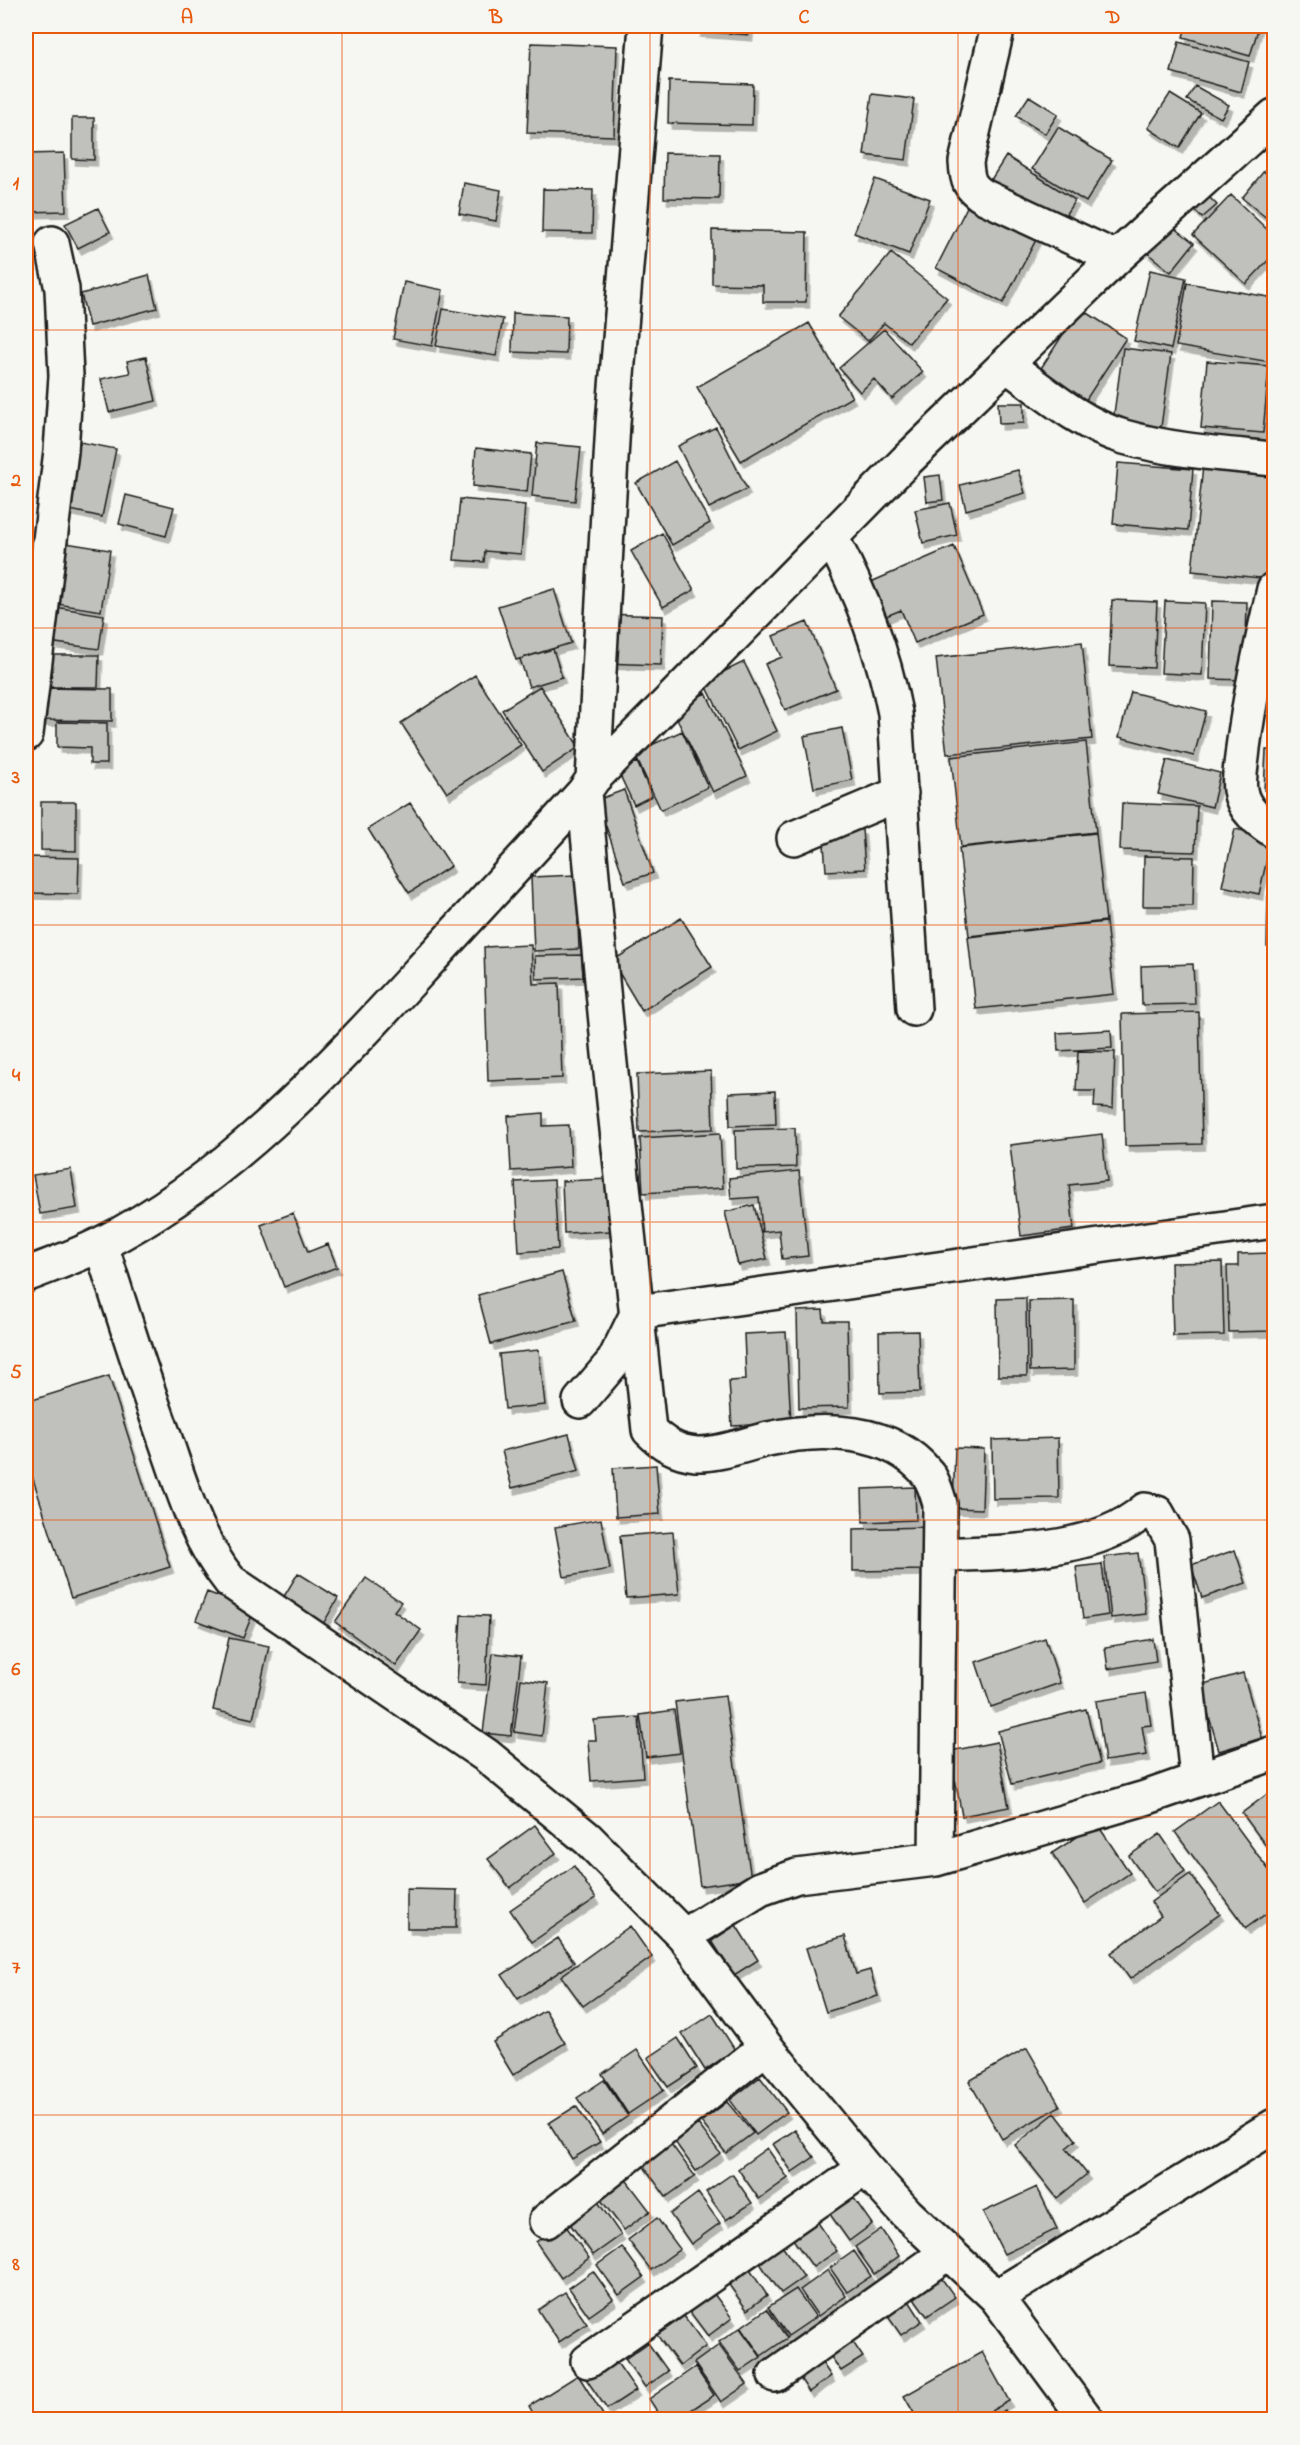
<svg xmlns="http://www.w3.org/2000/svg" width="1300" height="2445" viewBox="0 0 1300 2445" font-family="'Indie Flower',sans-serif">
<defs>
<filter id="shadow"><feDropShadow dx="3.5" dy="6" stdDeviation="0" flood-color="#0004"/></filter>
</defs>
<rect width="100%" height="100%" fill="#f6f6f2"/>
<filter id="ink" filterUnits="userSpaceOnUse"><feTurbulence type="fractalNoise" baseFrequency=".0167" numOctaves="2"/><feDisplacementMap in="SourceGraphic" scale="12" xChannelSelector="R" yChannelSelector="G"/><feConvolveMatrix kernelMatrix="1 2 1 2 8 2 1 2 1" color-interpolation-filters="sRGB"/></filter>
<g filter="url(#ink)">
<!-- building -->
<path fill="#c0c0bd" stroke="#1c1c1c" stroke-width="1.5" filter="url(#shadow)" d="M698 26H750L749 35 697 31Z
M1186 26H1259L1250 56 1183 37Z
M1179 42 1249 62 1241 92 1171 72Z
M531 43 617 46 614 136 527 133Z
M669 81 753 84 752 125 668 123Z
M1195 86 1229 105 1221 118 1187 100Z
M872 94 914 99 906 160 864 155Z
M1170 94 1201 113 1179 148 1148 128Z
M1029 96 1058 114 1045 134 1016 116Z
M72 118H94V160L72 159Z
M1058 127 1112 160 1086 202 1032 169Z
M64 153 66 211 26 212V154Z
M665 153 720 154 719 199 664 198Z
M1006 156 1075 200 1056 229 987 186Z
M1264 171 1274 179V224L1242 198Z
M875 179 930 199 909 254 854 233Z
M464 183 501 190 496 221 459 214Z
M543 189 593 190 592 233 542 232Z
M1206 194 1217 205 1202 218 1192 207Z
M1231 195 1274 236V254L1246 284 1193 235Z
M971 199 1039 234 1003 303 936 268Z
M98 208 110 232 78 248 65 224Z
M1169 223 1194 243 1171 272 1146 252Z
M712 230 807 232 806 302H763V285L712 284Z
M891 253 947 298 909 343 884 323 868 341 838 317Z
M1150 270 1186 278 1171 349 1134 341Z
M149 275 157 308 89 326 81 294Z
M404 282 443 290 432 346 393 339Z
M1187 283 1274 298V336L1270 362 1176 346Z
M1080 308 1126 338 1080 409 1034 379Z
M443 309 503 319 496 356 436 346Z
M513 313 567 316 566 354 512 352Z
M809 323 852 397 741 461 697 387Z
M884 329 923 372 892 399 874 379 860 392 839 368Z
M1123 348 1171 354 1161 427 1113 421Z
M146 357 156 401 109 412 101 379 130 373 127 361Z
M1207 361 1269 366 1263 433 1201 428Z
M998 403H1024V423L999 424Z
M716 427 747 489 709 508 678 446Z
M80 442 116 449 102 517 66 509Z
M537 443 581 447 575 501 532 496Z
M476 448 531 454 527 492 473 486Z
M675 461 710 523 672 545 636 483Z
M1118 463 1193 469 1188 530 1113 524Z
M1203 466 1274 473V534L1270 579 1192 571Z
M1018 470 1025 493 966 510 960 485Z
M940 475 943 500 927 502 924 477Z
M126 495 174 507 166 536 119 524Z
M460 499 525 505 521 554 485 551 484 562 454 560Z
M950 503 957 535 923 543 915 510Z
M662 533 694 590 663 607 631 551Z
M66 543 110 550 101 611 57 604Z
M954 546 983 614 915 643 901 610 879 619 864 585Z
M554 589 571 643 516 660 498 606Z
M1112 600 1157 602 1154 668 1109 666Z
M1165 601 1205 603 1202 675 1161 673Z
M1212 601 1247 602 1245 680 1210 679Z
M55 607 104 615 99 649 49 642Z
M604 614 663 616 661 665 602 663Z
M807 622 836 689 785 710 765 664 782 657 773 636Z
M1082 642 1092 739 947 754 936 658Z
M553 649 562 677 529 687 520 659Z
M50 655H99L98 687H50Z
M744 662 777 731 738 750 704 681Z
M475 675 521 745 447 793 401 723Z
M540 686 579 747 542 772 502 710Z
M41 688 112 689V721L41 720Z
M1131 692 1206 711 1194 756 1119 737Z
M706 693 747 776 713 792 672 709Z
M57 722 107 723V764H90V748L57 747Z
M842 728 852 780 814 788 804 736Z
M682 731 708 787 661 810 634 753Z
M1086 742 1096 832 961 847 951 757Z
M1266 750H1274V791L1264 790Z
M1167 760 1220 773 1212 807 1158 794Z
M637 762 652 796 634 805 618 771Z
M624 790 653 873 625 882 597 800Z
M41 802H76V851L41 850Z
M410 803 451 866 409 893 368 829Z
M1122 803 1197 806 1195 852 1120 850Z
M862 829 865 869 826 871 823 831Z
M1235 829 1272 837 1259 894 1222 886Z
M1096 833 1106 921 969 936 959 848Z
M1144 856 1194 857 1193 906H1143Z
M26 857 79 858 78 894 26 893Z
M576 875 579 949 534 951 531 877Z
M1268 896 1274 897V946H1267Z
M681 918 712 967 642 1011 612 961Z
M1106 922 1114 994 976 1009 968 937Z
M531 945 533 984 559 983 562 1078 488 1081 484 947Z
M582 955 583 977 536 979 535 956Z
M1193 964 1195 1004 1142 1005 1141 966Z
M1199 1012 1202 1144 1125 1146 1122 1014Z
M1111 1030 1112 1048 1058 1051 1057 1033Z
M1078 1051 1115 1052 1113 1108 1094 1107 1095 1091H1076Z
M711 1071 713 1129 639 1132 637 1074Z
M775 1091 776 1124 730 1126 729 1093Z
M543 1113V1126L569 1125 571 1167 511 1171 508 1116Z
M795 1128 796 1167 736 1169 735 1130Z
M720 1133 723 1188 643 1193 640 1138Z
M1102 1134 1107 1181 1069 1185 1074 1229 1021 1236 1010 1145Z
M71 1169 77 1208 40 1214 33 1175Z
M799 1171 808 1256 782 1259 779 1230 762 1232 759 1197 731 1199 729 1178Z
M610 1179 612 1231 564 1233 562 1181Z
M554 1180 558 1249 519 1252 515 1182Z
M754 1205 767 1259 738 1265 725 1212Z
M293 1213 308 1252 328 1244 337 1267 284 1287 261 1225Z
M1271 1253 1273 1331 1229 1332 1227 1266H1238V1254Z
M1222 1262 1224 1335 1173 1336 1171 1263Z
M562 1272 576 1321 491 1344 478 1295Z
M1026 1298 1027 1376H998L997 1299Z
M1074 1300V1370L1030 1371 1029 1301Z
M823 1310 824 1321H847L849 1407 799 1408 797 1311Z
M918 1331 920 1392 880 1393 879 1332Z
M786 1332 791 1423 732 1426 729 1381 746 1380 744 1334Z
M539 1350 545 1405 505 1409 499 1354Z
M109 1376 170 1567 71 1598 26 1457V1402Z
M569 1434 579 1471 512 1488 502 1451Z
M1058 1438 1059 1498 993 1499 992 1440Z
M955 1448 984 1449 982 1509 953 1508Z
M656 1465 660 1514 616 1517 613 1468Z
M915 1487 916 1520 863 1522 862 1489Z
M601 1519 610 1569 564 1577 555 1527Z
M926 1527 927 1570 853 1571V1529Z
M673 1532 679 1594 626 1598 620 1536Z
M1235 1550 1246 1583 1202 1598 1191 1565Z
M1138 1553 1146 1614 1111 1618 1104 1557Z
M1102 1564 1108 1615 1083 1619 1076 1567Z
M298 1573 338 1598 323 1624 283 1598Z
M366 1578 401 1602 394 1611 421 1630 396 1666 335 1622Z
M207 1592 254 1610 243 1638 196 1620Z
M461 1615 489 1616 486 1685 457 1683Z
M1274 1635V1668H1272L1267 1636Z
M229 1638 269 1646 253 1719 213 1710Z
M1045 1638 1060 1683 991 1707 976 1662Z
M1153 1639 1156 1661 1108 1669 1105 1647Z
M493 1653 521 1656 511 1736 483 1733Z
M1243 1673 1262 1738 1219 1751 1200 1685Z
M521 1679 548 1683 542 1736 514 1732Z
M1146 1693 1151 1725 1142 1726 1147 1755 1105 1761 1096 1701Z
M725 1696 751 1879 700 1886 675 1702Z
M1086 1709 1100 1763 1012 1784 998 1731Z
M674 1710 680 1753 646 1757 640 1715Z
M639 1717 643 1777 591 1781 588 1740H596L594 1720Z
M997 1742 1009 1807 962 1816 950 1751Z
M1274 1789V1857L1242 1813Z
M1218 1801 1274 1877V1908L1246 1928 1175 1832Z
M1097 1824 1130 1873 1085 1903 1052 1853Z
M535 1825 556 1853 510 1888 488 1859Z
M1160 1834 1185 1871 1155 1892 1129 1856Z
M574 1866 596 1898 532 1942 510 1910Z
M1190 1874 1220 1914 1130 1979 1111 1953 1161 1916 1151 1902Z
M407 1889 457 1890 456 1928H407Z
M736 1925 758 1960 734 1975 712 1941Z
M630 1926 652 1957 583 2006 561 1976Z
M845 1936 856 1974 870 1970 878 1996 826 2012 806 1948Z
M558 1938 574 1962 518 1999 502 1975Z
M545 2010 565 2043 513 2075 493 2042Z
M712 2014 735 2050 705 2070 682 2034Z
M678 2038 697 2068 668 2087 648 2058Z
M1027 2048 1060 2106 1002 2139 969 2081Z
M637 2050 664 2090 628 2114 602 2074Z
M760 2077 787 2112 756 2135 730 2100Z
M604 2080 628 2116 602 2134 577 2098Z
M727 2102 753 2133 726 2153 701 2122Z
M576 2106 600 2142 572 2159 549 2123Z
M1055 2113 1076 2140 1066 2148 1087 2174 1057 2198 1015 2145Z
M698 2124 720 2153 696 2171 675 2142Z
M795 2130 814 2157 792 2172 773 2144Z
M671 2144 695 2176 666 2197 642 2164Z
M767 2148 788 2178 759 2199 738 2169Z
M732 2174 752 2203 726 2220 706 2192Z
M624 2177 650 2211 624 2230 598 2196Z
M1037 2187 1057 2229 1004 2254 983 2212Z
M698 2193 720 2223 691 2244 670 2214Z
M851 2194 872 2224 849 2241 827 2210Z
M594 2196 621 2235 593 2255 565 2217Z
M657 2218 680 2249 651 2270 628 2240Z
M817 2221 837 2251 813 2267 792 2238Z
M563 2222 589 2258 561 2278 536 2242Z
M881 2229 899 2256 874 2274 855 2247Z
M782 2246 804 2277 781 2293 759 2262Z
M622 2247 644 2277 619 2295 597 2265Z
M854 2251 871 2276 847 2292 830 2268Z
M748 2267 767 2295 747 2310 727 2282Z
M828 2270 846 2296 818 2316 800 2290Z
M593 2271 613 2299 589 2316 569 2288Z
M937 2272 955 2297 927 2316 909 2291Z
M796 2289 816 2317 788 2336 768 2307Z
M711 2290 732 2318 708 2336 687 2308Z
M565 2292 587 2324 559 2342 538 2310Z
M904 2293 922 2321 901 2335 882 2308Z
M767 2309 787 2338 761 2356 741 2327Z
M684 2316 706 2346 680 2366 657 2335Z
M740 2328 761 2357 740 2371 719 2342Z
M846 2332 863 2357 841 2371 825 2348Z
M648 2343 668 2371 645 2387 625 2359Z
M719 2345 747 2384 721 2402 694 2363Z
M982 2352 1009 2401 975 2420H918L904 2396Z
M816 2354 831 2376 809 2392 794 2369Z
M615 2360 636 2390 607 2409 586 2379Z
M695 2367 714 2395 676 2420H663L649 2399Z
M578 2375 605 2418 537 2420 529 2406Z
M1005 2410 1010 2420H989Z"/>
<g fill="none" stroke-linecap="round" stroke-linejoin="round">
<!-- minor casing -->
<g stroke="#1c1c1c" stroke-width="38">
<path id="minor" d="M998 26 966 162C967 180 969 188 985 197L1116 258
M1007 365C1041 390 1083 426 1124 437 1173 451 1225 454 1274 459
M831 537C861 593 883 651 895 713L914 1009
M1274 589C1262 642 1250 694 1243 748 1242 762 1238 777 1240 790 1243 810 1259 821 1274 831
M26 734 61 451 66 376 62 289 52 243
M593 779 613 423 646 26
M584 792 609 1054 649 1430C663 1444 676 1452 696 1454 719 1455 746 1444 768 1439 822 1427 891 1428 928 1474 934 1482 937 1494 940 1504L936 1859
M794 838 901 793
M101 1245C121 1309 141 1373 164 1436 182 1487 196 1539 230 1581L487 1756 588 1839 684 1936 766 2047 865 2168 907 2214 996 2297 1274 2126
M26 1275C51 1265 77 1256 101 1244 223 1183 327 1072 418 973 473 913 529 853 584 792L593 779 906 461 1116 258 1274 116
M580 1401 614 1361 638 1312 1274 1221
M940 1555C1003 1552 1095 1554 1145 1510L1157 1513 1172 1540 1197 1778
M684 1936 760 1889 797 1876 936 1859 1145 1798 1274 1753
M546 2221 766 2047
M996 2297 1087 2420
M588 2361 865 2168
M775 2375 947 2253"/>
</g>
<!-- minor -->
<use href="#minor" stroke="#f6f6f2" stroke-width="33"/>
</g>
</g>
<!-- grid -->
<path fill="none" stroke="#e8590c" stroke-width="1.5" stroke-opacity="0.55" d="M342 26V2420M650 26V2420M958 26V2420M26 330H1274M26 628H1274M26 925H1274M26 1222H1274M26 1520H1274M26 1817H1274M26 2115H1274"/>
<!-- margin -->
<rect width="1300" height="2445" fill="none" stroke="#f6f6f2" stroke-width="66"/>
<rect x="33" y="33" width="1234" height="2379" fill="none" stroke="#e8590c" stroke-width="2"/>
<g font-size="20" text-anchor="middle" font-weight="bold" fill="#e8590c">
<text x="187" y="23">A</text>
<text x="496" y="23">B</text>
<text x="804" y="23">C</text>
<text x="1113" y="23">D</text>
<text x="16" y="189">1</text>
<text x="16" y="486">2</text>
<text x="16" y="783">3</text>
<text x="16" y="1081">4</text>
<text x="16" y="1378">5</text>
<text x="16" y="1675">6</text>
<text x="16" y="1973">7</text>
<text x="16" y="2270">8</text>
</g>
</svg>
